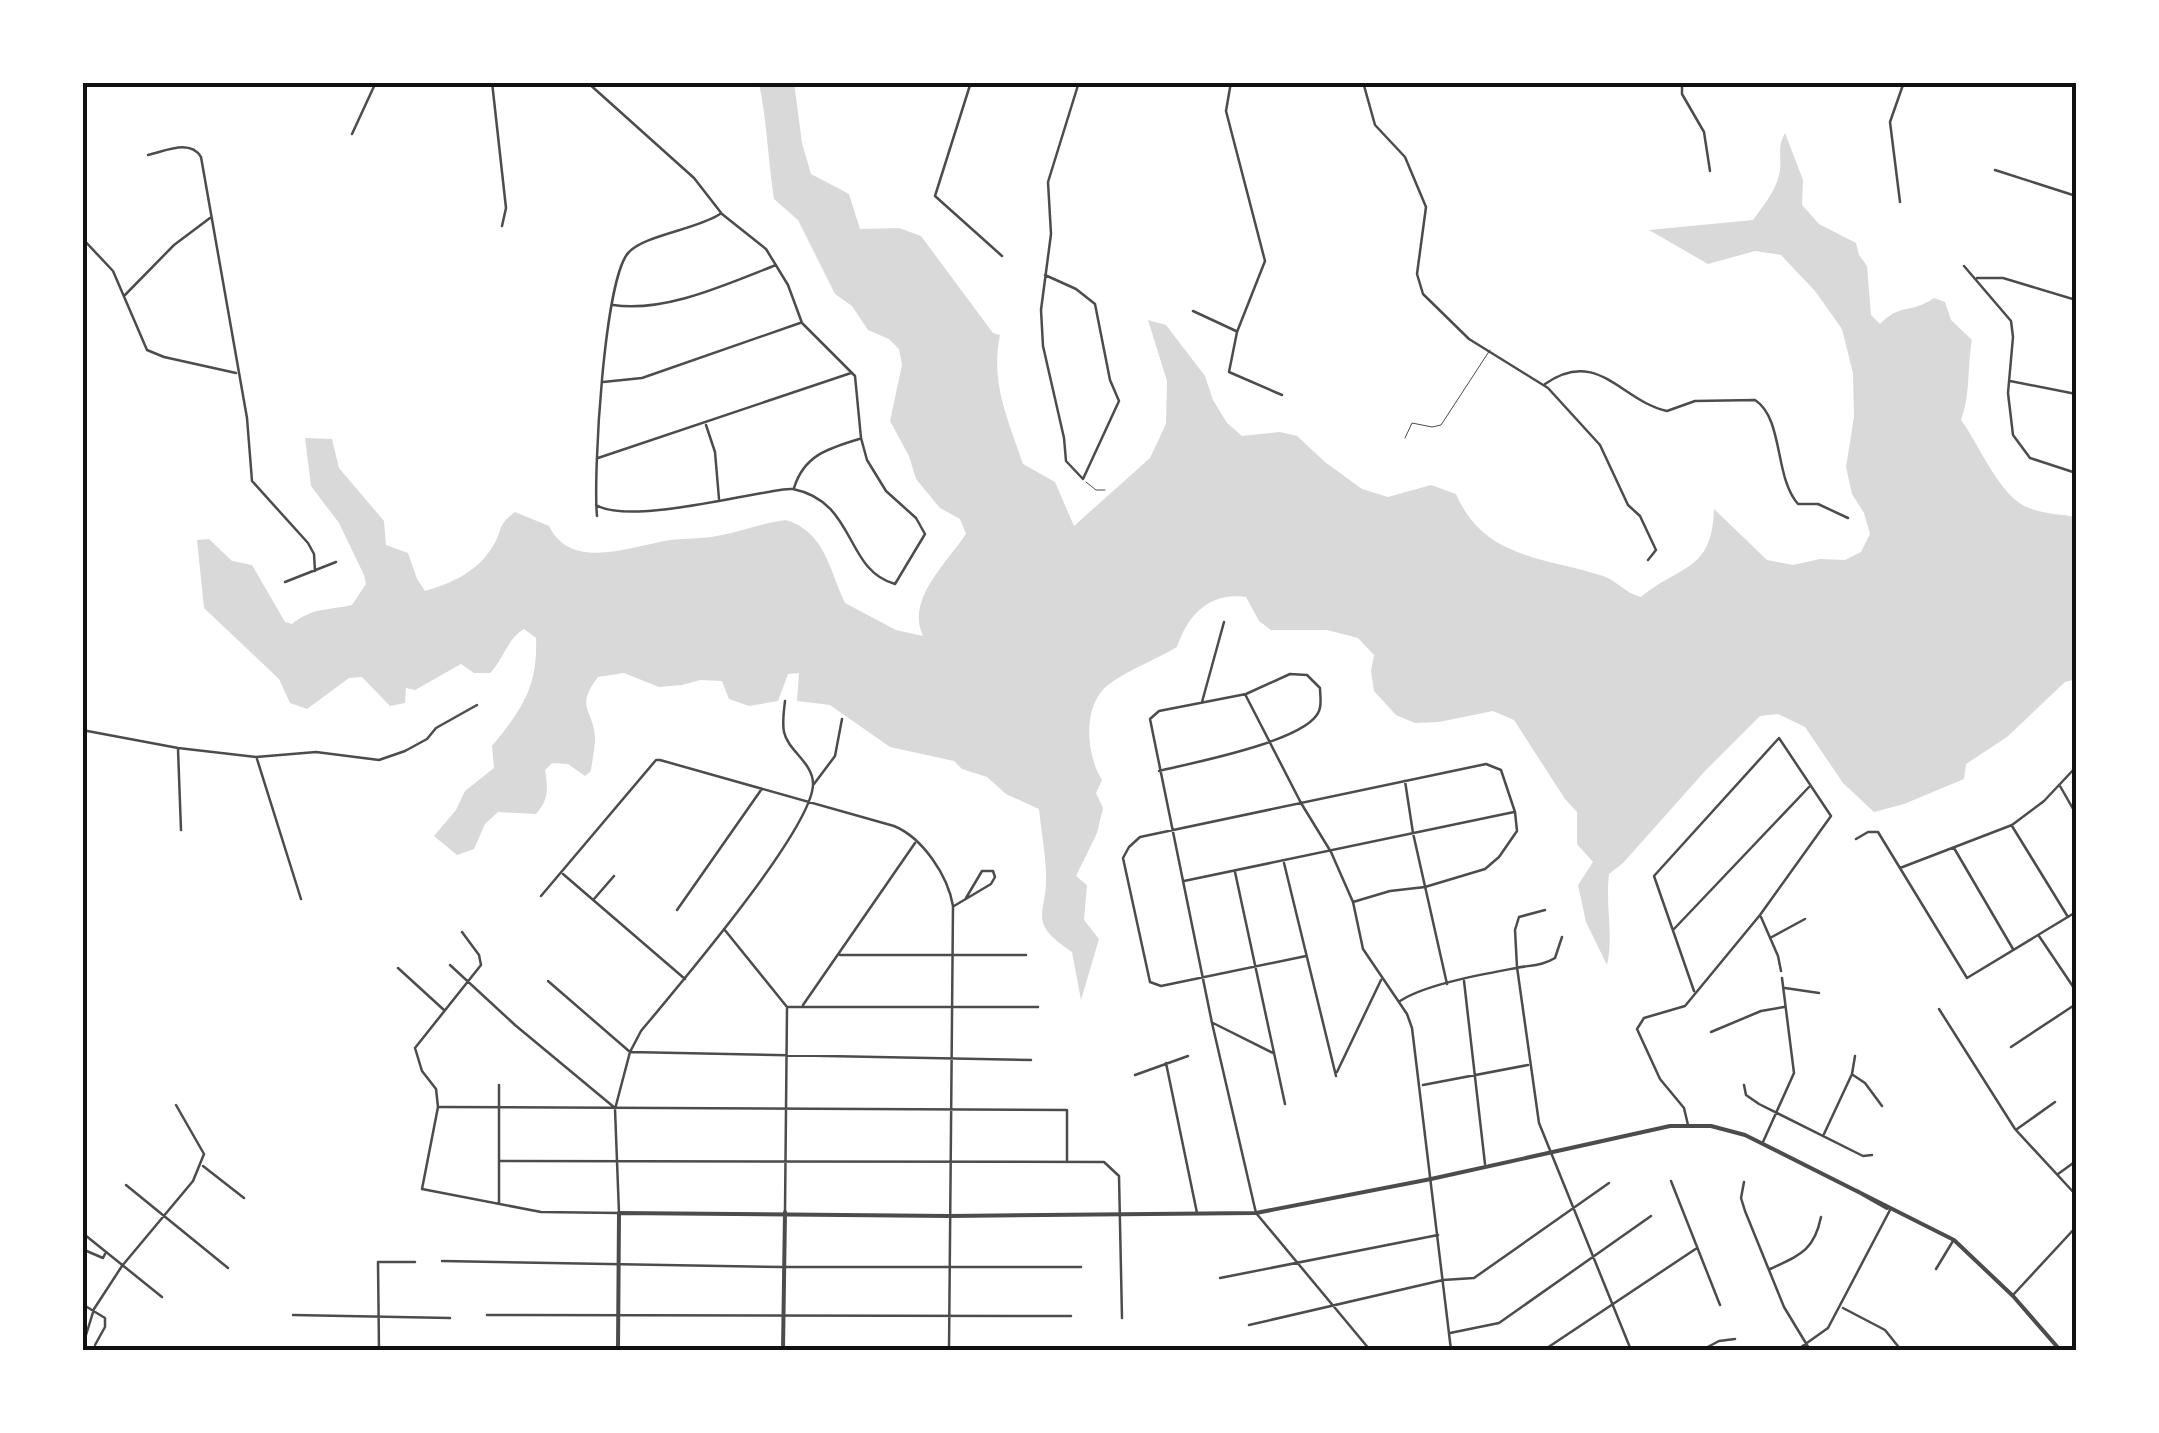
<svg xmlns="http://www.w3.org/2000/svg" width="2159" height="1433" viewBox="0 0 2159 1433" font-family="Commissioner,sans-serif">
<rect width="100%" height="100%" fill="#fff"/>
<!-- water -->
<path fill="#d9d9d9" d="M794 82 802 143 811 174 849 194 860 229 899 228 921 236 993 333 1000 335C990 382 1008 420 1023 464L1055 482 1074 526 1150 458 1166 424 1167 381 1148 320 1166 325 1205 376 1213 400 1227 423 1242 436 1280 432 1297 436 1325 462 1362 489 1388 497 1431 485 1456 494C1484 558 1542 557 1600 575 1616 579 1624 593 1641 597 1681 564 1712 572 1714 509L1767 560 1793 565 1820 559 1845 560 1861 552 1870 534 1864 513 1852 494 1846 467 1854 417 1853 373 1842 329 1815 291 1781 255 1755 251 1708 264 1649 230 1753 220C1763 206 1775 192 1779 175 1783 159 1776 149 1785 133L1803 180 1802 205 1819 224 1856 243 1859 255 1867 266 1871 315 1880 324C1900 303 1911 314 1934 298L1945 302 1951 320 1972 340C1967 367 1971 393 1961 420 1979 444 2000 498 2029 508 2043 514 2061 514 2076 517V679L2065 682 2007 737 1966 764 1964 779 1904 804 1874 812 1843 783 1805 727 1778 714 1760 716 1705 771 1623 863 1609 874C1605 906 1614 934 1607 965L1586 922 1578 885 1593 862 1577 844V812L1565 799 1514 720 1493 711 1439 722 1415 723 1396 715 1374 691 1371 671 1374 655 1358 638 1327 630H1271L1259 621 1246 597C1210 592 1188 614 1177 647 1155 660 1128 670 1108 685 1082 705 1086 755 1102 780L1096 793 1103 808 1097 833 1076 876 1087 885 1084 920 1099 939 1081 1000 1072 952C1025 920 1048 916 1046 872 1045 851 1041 830 1039 809L1006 794 987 777 962 769 954 761 890 747 830 705 797 701 799 673 788 674 778 701 749 706 729 699 722 681 700 680 682 685 659 687 624 673 598 677C574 708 594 710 595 738 595 749 592 761 591 771L585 776 568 764 552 763 545 770C548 789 549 799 536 814L498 812 485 824 474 849 457 855 434 836 456 810 465 791 494 768 492 746C522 709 538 687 536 638L524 629C507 639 504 659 490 673H474L461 664 415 690 406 688 405 703 390 706 362 677 349 678 307 709 290 703 279 679 204 608 197 540 209 539 232 561 252 565 285 622 292 624C312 608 324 611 352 605L366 584 364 575 339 523 311 486 305 438 332 439 339 468 384 521 386 545 408 553 417 579 425 591C453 583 478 571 493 546 504 529 495 527 515 512L549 526C571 572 632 546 670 540 686 538 702 539 717 536 741 532 762 523 786 520 825 532 829 569 845 603L896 630 923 636C906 600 945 565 966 534L960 519 940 508 916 479 909 456 890 421 902 365 899 349 889 339 868 330 852 306 835 294 798 220 774 199C768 160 767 121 759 83Z"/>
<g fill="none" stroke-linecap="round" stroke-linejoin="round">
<!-- service -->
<path stroke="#4c4c4c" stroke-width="1" d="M1405 438 1412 423 1432 427 1441 425 1490 350
M1086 482 1096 490H1105"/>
<!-- minor -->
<path stroke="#4c4c4c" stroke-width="2.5" d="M492 82 506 208 502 226
M587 82 694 178 722 214 766 249 788 285 802 323 855 376 861 438 867 460 886 491 916 518 925 534 895 584C844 570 857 502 793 489 783 488 772 492 762 493 725 499 626 523 596 505
M971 82 935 196 1002 256
M1231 82 1226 111 1265 261 1237 332 1229 372 1282 395
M1363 82 1375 125 1405 157 1426 207 1417 274 1423 294 1469 339 1548 388 1600 445 1628 505 1640 516 1656 550 1648 560
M1682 82V94L1704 132 1710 171
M352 134 376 82
M148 155C166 151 190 139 201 157L247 418 252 481 308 543 314 554 315 571
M1995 170 2076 196
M1900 202 1890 122 1904 82
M82 238 113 271 147 350 164 357 236 373
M1964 266 2011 321 2013 337 2008 393 2013 435 2030 458 2076 473
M1045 275 1076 289 1095 304 1110 380 1119 401 1083 479 1066 461 1064 438 1043 346 1041 310 1051 234 1048 182 1079 82
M1977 278H2003L2076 300
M124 296 174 245 210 218
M613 305C665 313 727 284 776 265
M1193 311 1236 331
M2010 381 2076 394
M603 382 642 378 800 323
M1545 384C1598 347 1621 401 1667 411L1695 401 1755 400C1784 419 1774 477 1798 504H1818L1848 518
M706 425 715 452 719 499
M598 458 851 373
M794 488C804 455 829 448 859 439
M597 516C593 475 604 277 629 252 645 235 698 229 720 214
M285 582 336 562
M1246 696 1301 803 1331 852 1353 902 1363 949 1407 1014 1412 1028 1451 1350
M1202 702 1224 622
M82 730 178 748 256 757 316 752 379 760 405 751 427 739 436 728 477 705
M178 749 181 830
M257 759 301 899
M1159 771C1191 763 1308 741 1319 711 1322 704 1320 695 1320 688L1307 675 1290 674 1246 694 1159 711 1150 719 1212 1023 1256 1213 1370 1350
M1405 781 1413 833 1447 984
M814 784 835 756 842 719
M2060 786 2076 814
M2012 826 2068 917
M1856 839 1868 832H1878L1967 978 2076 912
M1954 848 2013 949
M1284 863 1336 1076
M1900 868 2012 825 2044 801 2076 767
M1235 872 1285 1104
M563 874 685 979
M1184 881 1514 812
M541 896 656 760H660L894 826C923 838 948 876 953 906L949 1350
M594 899 614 876
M954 906 991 884 995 877 993 871H982L966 898
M677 910 761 790
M1545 910 1519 917 1515 930 1517 967 1539 1123 1631 1350
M1761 917 1778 956 1781 971
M724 929 787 1007H1038
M1674 929 1809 787
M462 932 479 955 481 965 415 1048 422 1071 436 1089 438 1107 422 1189 541 1212 619 1213 615 1109 630 1052 641 1031C676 989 811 831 813 785 814 763 788 751 784 732 782 722 784 710 785 701
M2039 936 2076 991
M1770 938 1805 919
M840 955H1026
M1306 956 1161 986 1150 982 1123 858 1129 847 1140 837 1486 764 1501 770 1515 812 1517 831 1499 857 1485 869 1425 887 1390 891 1353 902
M450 965 515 1025 615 1108
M398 968 444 1010
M548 981 630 1052 1031 1060
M1464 981 1485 1164
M1785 988 1819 993
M1400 1001C1426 984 1484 974 1516 968 1531 965 1542 966 1555 958L1562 937
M803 1005 915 843
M1939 1009 2015 1129 2076 1195
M1213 1023 1273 1053
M1711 1032 1761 1011 1784 1007
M2011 1047 2076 1004
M1166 1063 1197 1213
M1337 1072 1381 980
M1135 1075 1188 1056
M1853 1075 1865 1083 1882 1106
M499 1085V1203
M1423 1085 1528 1065
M1744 1085 1746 1095 1759 1104 1863 1156 1872 1155
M440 1107 1067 1110V1160
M1688 1125 1684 1108 1660 1079 1637 1029 1644 1018 1685 1006 1760 915 1831 816 1779 738 1654 876 1694 991
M2017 1129 2055 1102
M1824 1134 1852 1074 1855 1056
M1763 1142 1794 1073 1782 978
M500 1161 1104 1162 1119 1176 1122 1318
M203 1166 244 1198
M2058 1174 2076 1161
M1671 1181 1720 1305
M1744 1182 1741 1198 1745 1211 1784 1307 1810 1350
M126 1185 228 1268
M785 1211 787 1009
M82 1241 85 1235 162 1297
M82 1249 103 1258 105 1254
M442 1261 783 1267H1081
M1770 1269C1800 1255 1814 1251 1821 1217
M1936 1269 1953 1241
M1220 1278 1438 1235
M2075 1292H2076
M2013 1295 2076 1227
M82 1304 105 1318V1327L95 1345
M1843 1308 1885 1330 1901 1350
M293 1315 450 1318
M487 1315 1071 1316
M1249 1325 1443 1280 1474 1278 1609 1183
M1450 1333 1499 1323 1651 1216
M82 1348 94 1309 122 1266 193 1181 204 1154 176 1105
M379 1350 378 1262H415
M1544 1350 1697 1248
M1702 1350 1719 1341 1735 1339
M1797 1350 1828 1328 1890 1210"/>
<!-- tertiary -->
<path stroke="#4c4c4c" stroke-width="4" d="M1857 1191 1887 1208
M618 1350 619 1213 949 1216 1256 1213 1431 1179 1670 1126H1711L1745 1135 1954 1240 2013 1296 2060 1350
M783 1350 785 1212"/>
</g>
<!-- border -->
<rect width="2159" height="1433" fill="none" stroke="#ffffff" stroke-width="170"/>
<rect x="85" y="85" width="1989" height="1263" fill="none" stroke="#111" stroke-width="4"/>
</svg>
